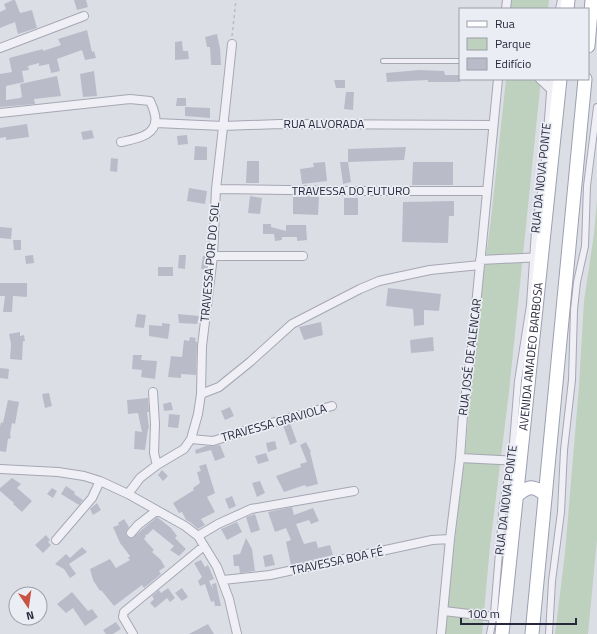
<svg xmlns="http://www.w3.org/2000/svg" width="597" height="634" viewBox="0 0 597 634" font-family="'Titillium Web',sans-serif">
<rect width="100%" height="100%" fill="#dcdee6"/>
<!-- green -->
<path fill="#bed0be" d="M511 0H549L548 9H510Z
M506 79H541L509 392 490 546 482 634H444L466 445 476 331 491 219Z
M597 199V540L588 634H555L565 553 579 386 584 301 594 234Z"/>
<!-- building -->
<path fill="#babbc9" d="M13 0H15L20 13 32 10 37 28 18 34 15 22 0 28V12L6 9 4 4Z
M74 0H86L88 7 77 10Z
M87 30 92 52 94 51 96 58 85 60 82 50 57 59 60 71 51 73 49 64 39 66V63L28 66 29 70 22 71 24 82 6 86V100L20 98 22 97 20 84 57 76 61 96 34 99 35 104 0 107V74L12 72 9 58 43 49V51L61 45 58 39Z
M217 34 220 48 221 65H211L210 47H207L205 37Z
M182 41 183 51H188L189 59 175 60V42Z
M419 70 444 71 445 75H460V82H428V80L387 82 386 73Z
M94 71 97 96 83 97 80 74Z
M334 80H345V88H336Z
M346 92H354L353 110 344 109Z
M177 98H186V106H176Z
M185 107 210 108V118L185 116Z
M27 124 29 137 6 140V137L0 138V128Z
M92 130 94 138 83 140 81 132Z
M187 135 188 144 178 145 177 136Z
M195 146 207 147V160H194Z
M406 147 404 160 348 162V149Z
M111 158 118 159 117 172 110 171Z
M247 161H259V183H246Z
M325 162 327 181 302 184 300 169 314 167 313 163Z
M340 162H348L351 182 343 184Z
M413 162H453V185H412Z
M189 188 207 191 205 204 187 201Z
M250 196 262 198 260 214 248 213Z
M307 196 319 197 318 215 293 214V197H306Z
M344 198H358V215H344Z
M454 201V216H449L448 243 402 242 403 202Z
M263 224H271V227L286 231V225H306L307 240 297 241V237H282V240L275 241 274 234H263Z
M0 227 12 228 11 239 0 238Z
M13 240H21V250H14Z
M33 255 34 263 26 264 25 256Z
M179 255H186L185 269 178 268Z
M203 256H207L206 270 201 269Z
M158 267H173V276H158Z
M0 283H27V297L13 296 12 312H3L5 296H0Z
M388 288 441 294 439 311 424 310V325L414 326 413 309 386 306Z
M137 314 146 315 144 328 135 327Z
M178 314 199 316 197 324 179 323Z
M321 322 323 335 304 340 299 327Z
M162 323 170 324 168 339 149 336V325L162 326Z
M20 332V336L24 335 25 341H23L22 360 10 359 11 344 9 334Z
M190 337 196 338 195 341 197 342 196 375 181 374V378L168 377 171 356 182 357 184 340 189 341Z
M433 337 434 351 411 353 410 340Z
M133 355H142L141 360 157 361 155 379 141 377 142 370 132 369Z
M0 368 9 369 8 379 0 378Z
M49 393 52 406 45 408 42 394Z
M148 398 149 412H147L149 428 148 429 145 450 134 449 135 431 142 432 138 413 128 414 127 400Z
M8 400 19 402 15 424 12 423 10 434 11 438 8 439 6 452 0 451V427L1 422 3 423Z
M171 402 173 410 164 411 163 404Z
M230 407 234 416 225 420 221 411Z
M169 414 180 415 178 428 168 427Z
M290 423 297 442 290 445 283 425Z
M275 441 277 449 268 452 266 443Z
M306 442 311 452H310L318 484 306 487 305 485 284 492 276 476 301 467 300 464 307 462 300 445Z
M220 445 225 457 215 461 211 450 196 454 195 450 206 446H213Z
M266 453 269 461 258 464 255 456Z
M206 464 215 493 207 497 215 512 201 519 205 525 198 529 190 522 186 520 182 512 179 513 173 503 194 490 193 488 200 483 197 472 201 471 199 466Z
M162 470 168 476 163 481 158 475Z
M12 478 21 484 17 488 32 501 22 512 13 504 14 503 0 491V488Z
M260 481 265 493 257 497 252 483Z
M66 486 75 492 74 494 83 500 79 505 61 494Z
M52 488 57 491 53 498 47 494Z
M232 496 236 506 229 509 225 499Z
M97 503 101 510 93 515 90 509Z
M292 507 294 515 313 508 319 521 311 524 309 520 296 524 304 544 316 541 318 548 330 545 333 555 291 565 286 542 291 540 286 528 275 532 268 512Z
M255 514 260 530 251 533 246 517Z
M157 517 171 528 177 536 175 538 186 549 179 556 170 550 174 546 153 529 147 535 145 534 146 536 144 539 154 550 152 552 161 560 165 567 159 571 161 574 144 588 142 585 114 606 101 590 100 591 93 580 90 569 110 559 116 568 130 560 128 558 130 556 120 543 113 527 119 525 118 523 124 519 129 527 126 532V535L128 537 132 538Z
M237 522 242 532 227 540 221 529Z
M46 535 50 540 48 542 51 545 43 553 35 545Z
M246 538 252 549 255 571 240 573 239 566H234L233 555 240 554Z
M82 547 87 552 69 564 76 574 70 578 64 569 55 564 66 554 70 558Z
M272 554 275 565 265 567 263 556Z
M201 560 205 567 208 565 214 579 209 581 213 589 212 584 216 583 221 606H215L214 601 211 602 205 584 200 586 198 581 202 577 194 563Z
M168 588 175 598 170 602 167 598 155 608 150 603 154 599 152 596 159 590 161 593Z
M182 588 188 597 182 601 175 593Z
M72 592 88 611 92 609 98 617 85 626 73 608 66 613 57 604Z
M116 622 121 629 113 634H106L103 630Z
M208 624 214 634H189Z"/>
<g fill="none" stroke-linecap="round" stroke-linejoin="round">
<!-- service casing -->
<g stroke="#a5a7b3" stroke-width="6">
<path id="service" d="M383 61H460"/>
</g>
<!-- pedestrian casing -->
<g stroke="#a5a7b3" stroke-width="8">
<path id="pedestrian" d="M559 9 561 0
M490 634 494 613 503 504 512 455 518 381 530 305 535 231 544 172 551 79
M549 634 552 581 561 512 564 450 572 380 574 310 577 282 585 246 587 186 597 107"/>
</g>
<!-- minor casing -->
<g stroke="#a5a7b3" stroke-width="10">
<path id="minor" d="M506 9 507 0
M0 48 84 16
M540 79 558 96
M0 113 130 99 150 101C152 105 154 110 155 115 159 136 135 139 121 142
M156 123 223 126 280 124 493 125
M216 189 354 191H486
M213 256H303
M480 260 542 257
M153 392 155 424 154 453 157 465
M201 394 219 387 250 362 292 324 360 289 379 281 430 270 480 265
M191 439 213 441 264 425 332 406
M460 458 521 461
M0 469 58 472 84 476 100 481 128 494 185 526 198 536 217 567 229 599 237 634
M128 494 140 478 157 465 184 449 191 439 198 414 201 394 202 346 213 256 216 189 226 101 232 44
M131 533 138 525 156 511
M198 536 218 524 251 509 354 491
M56 540 92 498 100 481
M223 580 270 575 432 540 450 539
M444 611 504 618
M133 634 123 617 124 612 204 546
M441 634 450 539 460 458 463 415 472 347 498 79"/>
</g>
<!-- primary casing -->
<g stroke="#9c9fb1" stroke-width="15">
<g id="primary">
<path d="M567 9 568 0"/>
<path d="M588 46 592 0"/>
<path d="M517 495C529 486 532 485 545 494"/>
<path id="s1" d="M502 634 560 79"/>
<path d="M532 634 585 79"/>
</g>
</g>
<!-- path -->
<path stroke="#bbbbc5" stroke-width="1.5" stroke-dasharray="3 3" stroke-linecap="butt" d="M232 36 236 0"/>
<!-- service -->
<use href="#service" stroke="#efeff5" stroke-width="4"/>
<!-- pedestrian -->
<use href="#pedestrian" stroke="#efeff5" stroke-width="6"/>
<!-- minor -->
<use href="#minor" stroke="#efeff5" stroke-width="8"/>
<!-- primary -->
<use href="#primary" stroke="#fff" stroke-width="13"/>
</g>
<g text-anchor="middle" stroke-width="3.5" stroke-linejoin="round" paint-order="stroke">
<!-- street labels -->
<g font-size="12" fill="#26283c" stroke="#ebedf4">
<text x="324" y="128">RUA ALVORADA</text>
<text transform="translate(541 178) rotate(-84)" y="4">RUA DA NOVA PONTE</text>
<text x="351" y="195">TRAVESSA DO FUTURO</text>
<text transform="translate(210 262) rotate(-85)" y="4">TRAVESSA POR DO SOL</text>
<text transform="translate(470 357) rotate(-83)" y="4">RUA JOSÉ DE ALENCAR</text>
<text dy="4" stroke="none"><textPath href="#s1" startOffset="279">AVENIDA AMADEO BARBOSA</textPath></text>
<text transform="translate(274 423) rotate(-16)" y="4">TRAVESSA GRAVIOLA</text>
<text transform="translate(506 500) rotate(-83)" y="4">RUA DA NOVA PONTE</text>
<text transform="translate(337 561) rotate(-12)" y="4">TRAVESSA BOA FÉ</text>
</g>
</g>
<!-- legend -->
<rect x="459" y="8" width="130" height="72" fill="#ebedf4" stroke="#9c9eaa"/>
<rect x="467" y="21" width="20" height="6" fill="#ffffff" stroke="#9c9eaa"/>
<text x="495" y="28" font-size="12" fill="#26283c">Rua</text>
<rect x="467" y="38" width="20" height="12" fill="#bed0be" stroke="#9c9eaa"/>
<text x="495" y="48" font-size="12" fill="#26283c">Parque</text>
<rect x="467" y="58" width="20" height="12" fill="#babbc9" stroke="#9c9eaa"/>
<text x="495" y="68" font-size="12" fill="#26283c">Edifício</text>
<!-- north arrow -->
<g transform="translate(28 606) rotate(167)"><circle r="19" fill="#ebedf4" stroke="#9c9eaa"/>
<path d="M0-3L7 15L0 10L-7 15Z" fill="#ca5242"/>
<text y="-6" font-size="11" font-weight="bold" text-anchor="middle" fill="#26283c">N</text>
</g>
<!-- scale -->
<path d="M461 618v6h115v-6" fill="none" stroke="#26283c" stroke-width="2"/>
<text x="467" y="618" font-size="12" fill="#26283c" stroke="#ebedf4" stroke-width="3" paint-order="stroke">100 m</text>
</svg>
